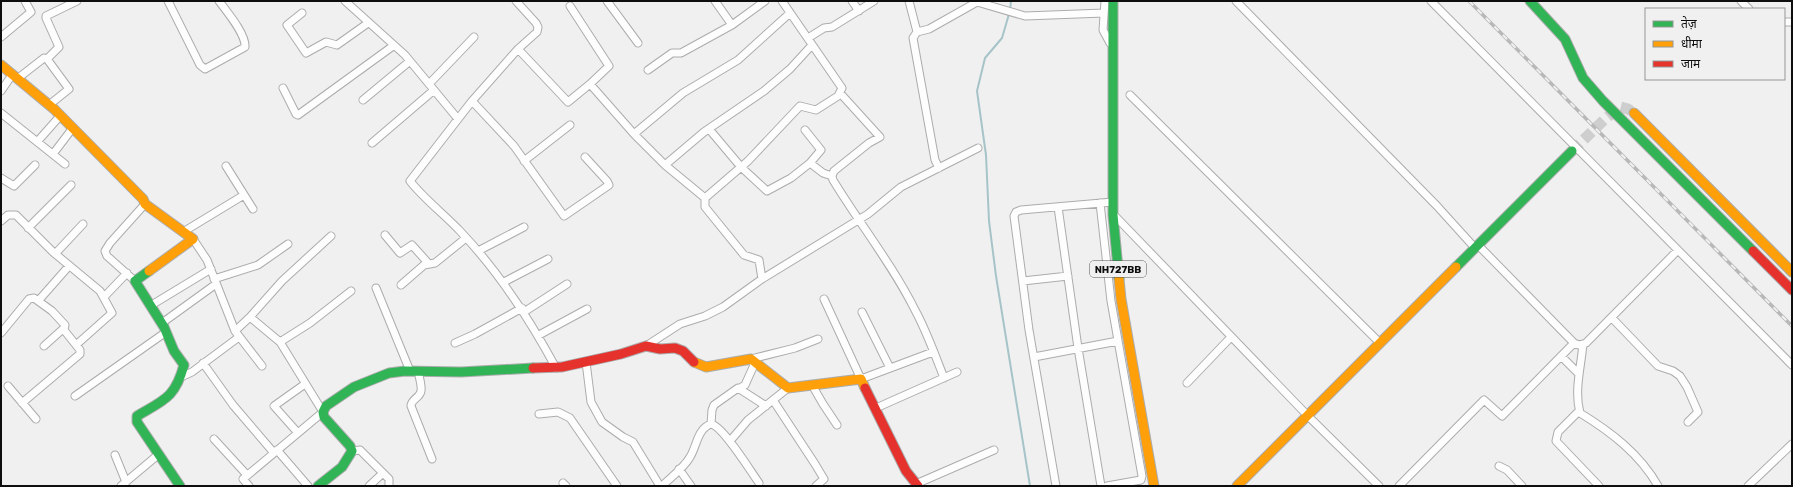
<svg xmlns="http://www.w3.org/2000/svg" width="1793" height="487" viewBox="0 0 1793 487" font-family="Rubik,'Noto Sans Devanagari',sans-serif">
<rect width="100%" height="100%" fill="#f0f0f1"/>
<g fill="none" stroke-linecap="round" stroke-linejoin="round">
<!-- stream -->
<path stroke="#a6c4c8" stroke-width="2" d="M1010 10 1011 1
M1009 14 1002 38 985 58 977 91 986 155 989 221 996 276 1030 486"/>
<!-- secondary-tunnel -->
<path stroke="#cececf" stroke-width="11" stroke-dasharray="11 5.5" stroke-linecap="butt" d="M1572 151 1605 119 1620 107 1628 109 1634 113"/>
<!-- street casing -->
<g stroke="#acacad" stroke-width="9">
<path id="street" d="M168 1 200 65 205 69 245 47C246 34 227 12 219 1
M345 1 405 55 458 119
M516 1 536 23 538 27 537 32 518 49 472 101 410 181C424 199 444 214 460 231 499 272 529 318 556 368
M607 1 638 43
M715 1 732 25
M852 1 859 11
M909 1 917 32 929 29 977 2 1025 16 1104 13
M1105 1 1103 30 1110 43
M1236 1 1437 206 1475 248
M1431 1 1792 365
M1741 1 1749 9
M570 6 609 66 590 84
M302 13 287 25 306 53 326 42 337 45 368 23
M1784 22H1792
M917 32 913 38 935 160 939 168
M1 37 31 12 25 1
M808 38 824 28 832 27 874 1
M518 49 568 102 590 84 634 134 665 165 705 198
M47 59 59 47 46 18V16L77 1
M648 70 672 53H681L732 25 765 1
M17 79 44 58 47 59 69 89 49 105
M429 84 474 37
M283 88 296 114 298 115 393 46
M1 91 12 75
M840 93 880 137 869 143 834 171 832 176 833 180C859 223 892 264 915 310 927 332 935 355 944 378
M1130 95 1380 343
M363 100 410 61
M472 101 514 146 564 216 609 185 607 181 585 157
M1 113 65 164
M709 129 741 167 767 191 791 178 810 163 823 173 832 176
M805 130 821 150 810 163
M634 134 683 93 738 60 790 13
M37 142 60 116
M372 143 434 90
M53 154 72 129
M524 161 570 125
M665 165 704 132 764 91 790 69 812 45
M226 166 253 209
M1 178 14 186 35 165
M1100 203 1111 301 1142 476 1141 480 1107 486
M1058 207 1078 348 1101 486
M1115 216 1308 416 1379 486
M1 221 8 215H16L53 252 100 291 112 313 76 345
M28 228 71 185
M183 232 244 195
M385 235 400 253 412 245 429 264
M193 239 207 260 235 331 262 366
M1478 245 1574 343 1579 345 1586 343 1678 250
M478 251 524 227
M55 254 83 224
M214 279 258 265 288 244
M762 279 759 260 744 255 705 207V198L748 161 800 106 816 110 838 96 842 88 782 1
M135 281 107 256 105 251 110 243 145 204
M1023 281 1068 276
M504 282 548 259
M401 285 424 265 435 263 466 238
M376 288 410 371
M104 297 127 273
M824 299 861 379 933 352
M39 300 69 266
M150 306 211 269
M524 312 567 284
M862 312 890 368
M1612 318 1658 366 1673 371 1680 376 1687 387 1698 412 1688 422
M162 323 216 284
M235 331 250 317 282 281 331 236
M1 333 29 299 34 298 52 311 65 325 64 330 80 350V354L22 403
M539 335 587 309
M280 342 310 323 351 291
M455 343 475 334 522 308
M1583 344C1581 367 1574 391 1580 413 1611 432 1640 454 1658 486
M44 346 64 328
M646 346 680 324 705 316 723 307 762 279 868 214 901 187 978 148
M1561 356 1579 374
M1034 357 1118 341
M586 362 591 402 602 422 623 437 633 442 660 486
M203 363 233 405 274 453
M418 371C419 377 422 385 421 391 420 398 411 399 411 406L432 459
M181 377 192 372 239 337
M1187 383 1231 337
M812 385 823 404 837 425
M8 386 36 419
M740 388 745 385 754 365 751 359 795 348 818 339
M75 396 166 332
M773 400 815 464 824 479 816 486
M876 408 957 372
M1579 411 1558 432 1556 441 1599 486
M539 414 558 412 570 418 617 486
M711 424 712 410 714 405 738 388 766 406
M298 433 274 406 305 384
M214 439 247 475
M730 441 748 420 788 388
M277 450 308 486
M352 451 360 450 389 479V486
M115 455 126 482
M1499 466 1507 470 1522 486
M679 469 691 486
M563 483 566 486
M916 484 994 450
M121 486 159 454
M249 486 243 479 323 412 280 342 250 317
M369 486 383 473
M662 486C671 477 684 468 690 457 697 446 697 429 711 424 723 426 751 472 759 483
M1056 486 1029 330 1014 216 1016 212 1021 210 1113 202
M1399 486 1484 400 1502 416 1574 343
M1748 486 1792 444"/>
</g>
<!-- fast casing -->
<g stroke="#acacad" stroke-width="11">
<path id="fast" d="M1113 1V215L1119 279
M1530 1 1565 39 1583 78 1603 101 1753 251
M1456 267 1572 151
M149 271 135 281 164 327 174 351 184 365C175 398 164 400 137 416V422L180 486
M318 486 342 467 352 451 350 446 324 417 323 412 326 406 354 387 389 373 405 371 461 372 533 368"/>
</g>
<!-- slow casing -->
<g stroke="#acacad" stroke-width="11">
<path id="slow" d="M1 65 54 109 143 199 145 204 193 239 149 271
M1634 113 1792 272
M1119 279 1121 299 1154 486
M694 362 706 367 751 359 788 388 861 379 865 388
M1237 486 1456 267"/>
</g>
<!-- jam casing -->
<g stroke="#acacad" stroke-width="11">
<path id="jam" d="M1753 251 1792 290
M533 368 562 367 621 354 646 346 660 349 675 348 683 351 694 362
M865 388 906 471 918 486"/>
</g>
<!-- street -->
<use href="#street" stroke="#fdfdfd" stroke-width="7"/>
<!-- fast -->
<use href="#fast" stroke="#30b455" stroke-width="9"/>
<!-- slow -->
<use href="#slow" stroke="#ff9f0a" stroke-width="9"/>
<!-- jam -->
<use href="#jam" stroke="#e5322d" stroke-width="9"/>
<!-- rail casing -->
<g stroke="#b8b8b8" stroke-width="3.5">
<path id="rail" d="M1469 1 1792 326"/>
</g>
<!-- rail -->
<use href="#rail" stroke="#f0f0f1" stroke-width="2" stroke-dasharray="6" stroke-linecap="butt"/>
</g>
<g text-anchor="middle" stroke-width="4" stroke-linejoin="round" paint-order="stroke">
<!-- shield labels -->
<rect fill="#f0f0f1" stroke="#525252" stroke-width="1" x="1090" y="261" width="56" height="16" rx="3"/>
<g font-size="10" font-weight="bold" fill="#0e0e0e">
<text x="1118" y="273">NH727BB</text>
</g>
</g>
<!-- border -->
<rect width="1793" height="487" fill="none" stroke="#0e0e0e" stroke-width="4"/>
<!-- legend -->
<rect x="1645" y="8" width="140" height="72" fill="#f0f0f1" stroke="#969696"/>
<rect x="1653" y="21" width="20" height="6" fill="#30b455" stroke="#969696"/>
<text x="1681" y="28" font-size="12" fill="#0e0e0e">तेज़</text>
<rect x="1653" y="41" width="20" height="6" fill="#ff9f0a" stroke="#969696"/>
<text x="1681" y="48" font-size="12" fill="#0e0e0e">धीमा</text>
<rect x="1653" y="61" width="20" height="6" fill="#e5322d" stroke="#969696"/>
<text x="1681" y="68" font-size="12" fill="#0e0e0e">जाम</text>
</svg>
